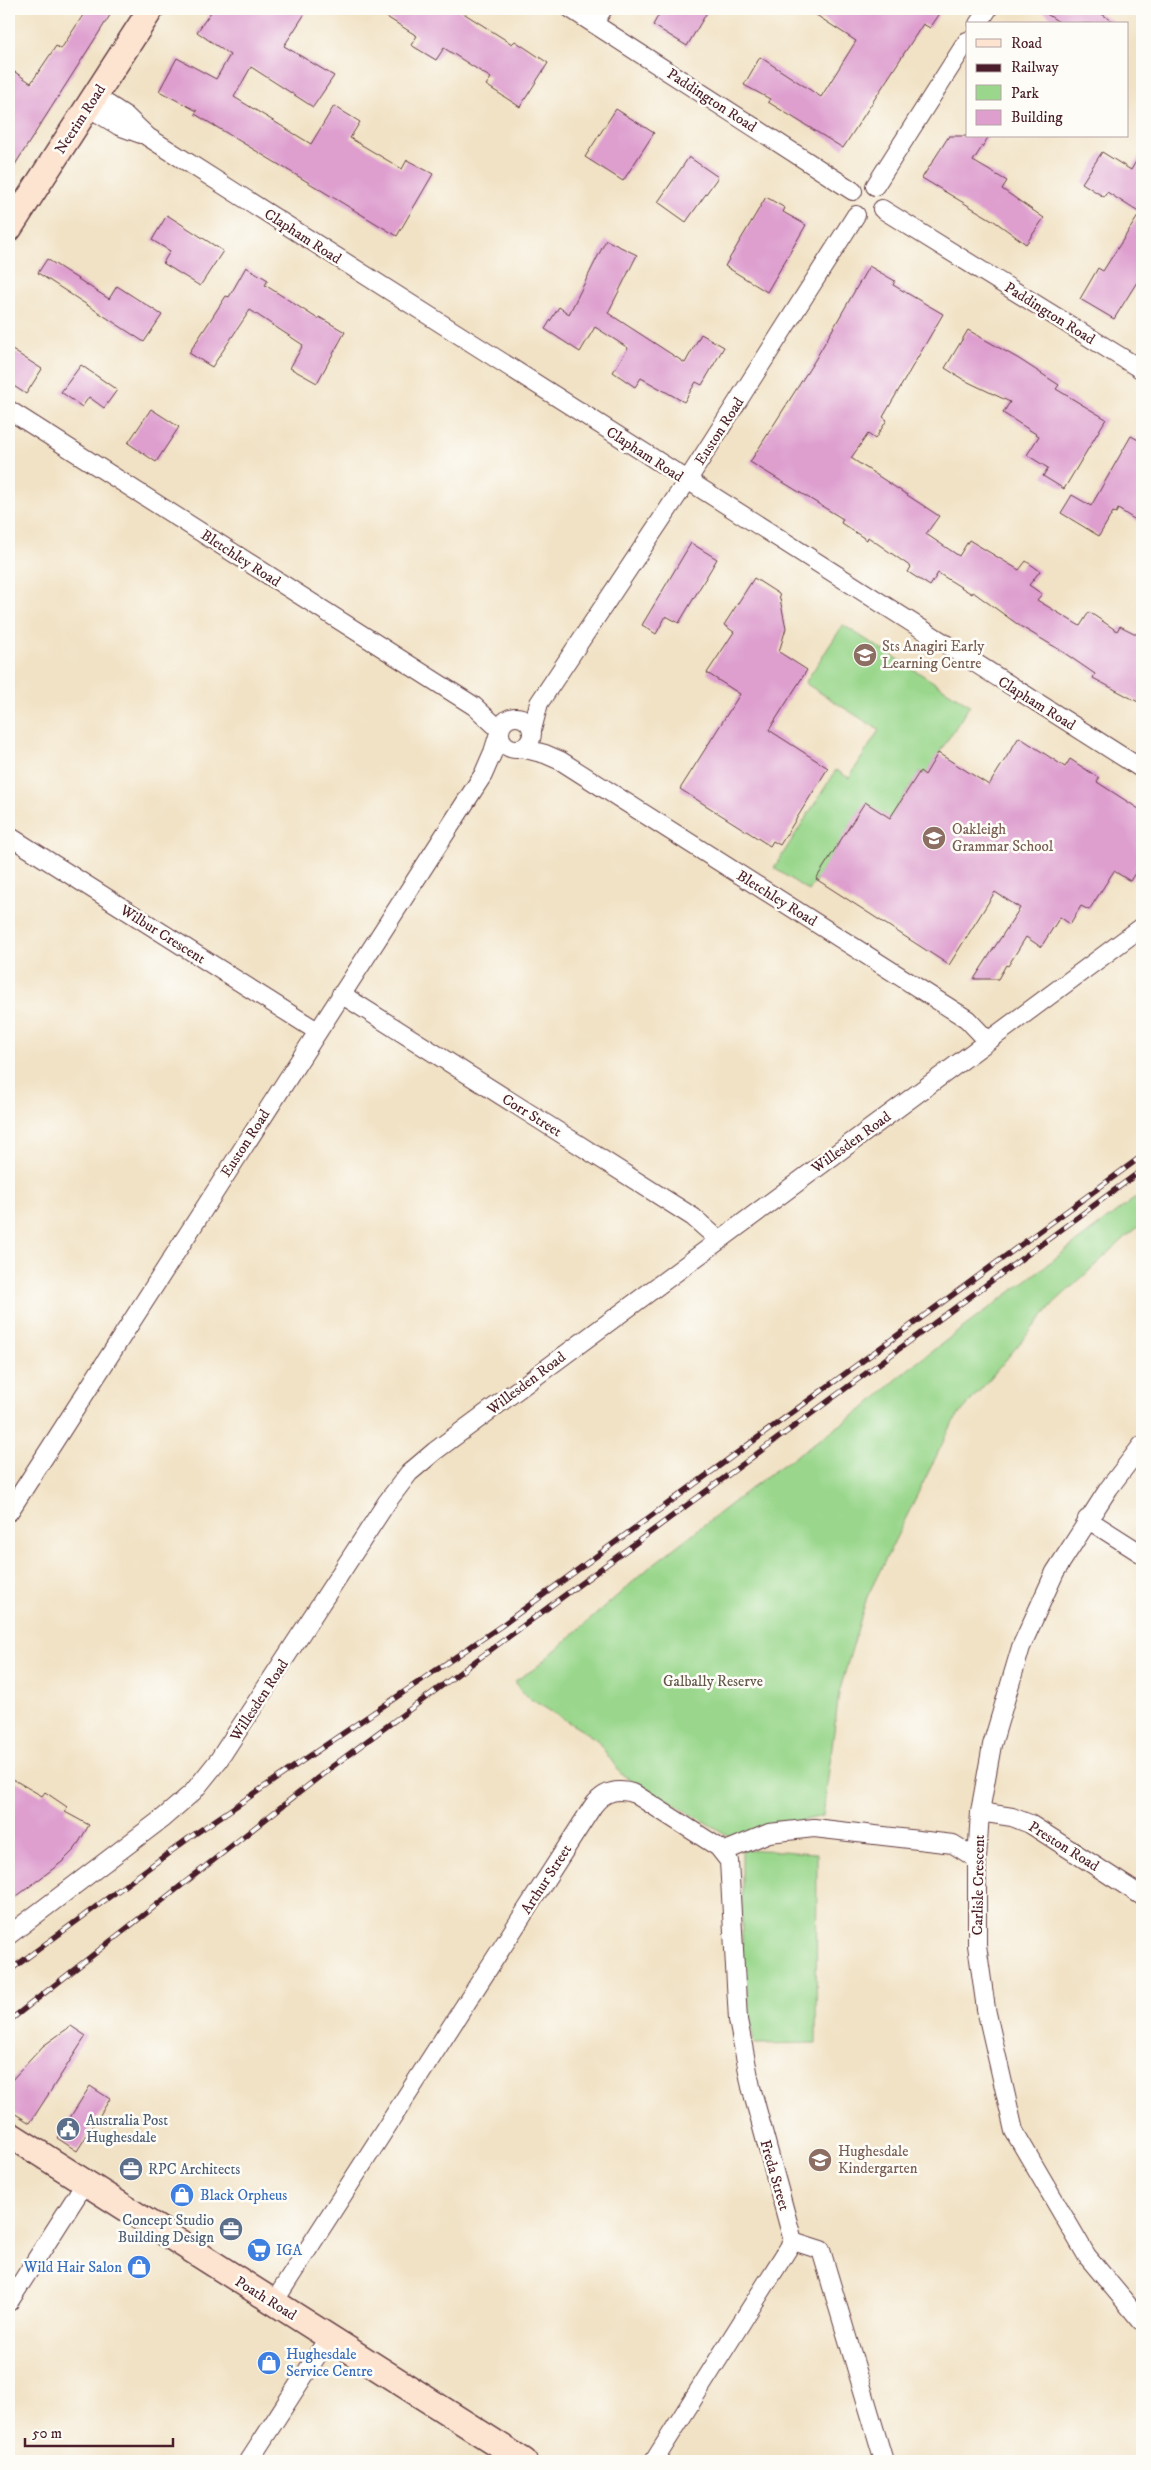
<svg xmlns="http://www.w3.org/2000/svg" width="1151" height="2470" viewBox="0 0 1151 2470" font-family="'IM FELL DW Pica',serif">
<rect width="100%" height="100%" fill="#fdfcf7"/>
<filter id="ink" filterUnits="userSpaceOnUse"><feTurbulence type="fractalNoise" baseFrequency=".02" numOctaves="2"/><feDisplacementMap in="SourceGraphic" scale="10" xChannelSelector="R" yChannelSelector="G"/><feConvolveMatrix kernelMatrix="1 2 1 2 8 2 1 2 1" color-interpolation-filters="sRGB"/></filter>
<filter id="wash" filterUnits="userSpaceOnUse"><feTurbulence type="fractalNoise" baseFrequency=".0096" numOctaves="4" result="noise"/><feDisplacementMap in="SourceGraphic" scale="20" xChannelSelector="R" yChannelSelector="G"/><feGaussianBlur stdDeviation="1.12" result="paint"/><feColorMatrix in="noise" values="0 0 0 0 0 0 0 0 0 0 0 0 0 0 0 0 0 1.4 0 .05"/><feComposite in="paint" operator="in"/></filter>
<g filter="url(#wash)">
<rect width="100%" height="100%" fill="#f1e2c5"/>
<!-- green -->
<path fill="#9ad78c" stroke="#727b5c" d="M843 625 970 705 925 775 920 771 890 818 865 803 809 891 774 868 836 770 849 778 879 730 805 683Z
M1142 1193V1224L1127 1236 1054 1303 953 1422 867 1597 839 1693 823 1816 731 1837 621 1774 596 1739 524 1695 515 1681 534 1669 651 1566 764 1478 866 1407 907 1370Z
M742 1849 817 1853 816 2043 754 2044 742 1955Z"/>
<g id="blocks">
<!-- building -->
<path fill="#de9fcf" d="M87 9H114L9 174V68L31 83 56 46 61 49Z
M213 9H308L284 46 334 76 313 107 251 67 234 97 311 144 334 106 360 122 350 138 402 169 407 160 433 174 397 236 195 114 197 111 159 91 177 58 216 79 230 55 197 32Z
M374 9H457L512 44 515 41 548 63 520 107 486 85 491 78 444 48 436 60 411 45 417 36Z
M662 9H709L687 46 653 25Z
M807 9H943L930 28 923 24 843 148 768 102 770 99 744 85 760 57 821 97 856 41Z
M1039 9H1094L1117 24H1062Z
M616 109 654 133 623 181 585 157Z
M949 136H989L973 161 1007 181 1002 189 1044 218 1026 244 994 221 922 178Z
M1142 151V274L1114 319 1080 299 1098 268 1103 271 1140 213 1107 192 1104 197 1082 183 1102 152 1131 170Z
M689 157 718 177 686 222 658 202Z
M766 197 785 208 783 212 806 225 767 292 725 266Z
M167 215 223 251 200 286 163 263 170 251 152 240Z
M606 240 637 255 608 313 685 363 701 334 724 347 702 385 696 382 684 402 641 378 635 387 613 372 628 348 595 327 580 352 545 329 559 307 569 314Z
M47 259 109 299 117 286 162 315 144 342 38 273Z
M869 266 895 281 893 285 943 314 883 417 887 420 875 439 868 434 851 458 939 516 926 534 959 556 969 540 1019 570 1026 561 1040 571 1029 585 1042 594 1037 600 1080 626 1089 612 1117 631 1120 626 1142 637V704L1093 678 1095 674 1060 650 1020 626 973 592 972 594 938 573 930 586 908 572 911 567 868 537 867 540 841 523 843 519 750 462 815 360Z
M246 267 268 280 265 285 318 319 319 317 345 332 317 383 290 368 303 345 250 310 212 367 189 353 226 296 229 297Z
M968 330 1019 359 1059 385 1056 389 1106 419 1064 489 1043 476 1048 468 1027 455 1039 436 1003 413 1010 402 964 380 945 368Z
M9 348 42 369 26 394 9 383Z
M81 365 117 390 104 408 89 397 82 407 61 392Z
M151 409 179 427 156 462 128 443Z
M1131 436 1142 442V524L1118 509 1116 513 1113 512 1099 536 1061 513 1072 495 1091 506Z
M691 543 717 559 679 623 666 616 656 634 642 625Z
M754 578 779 594 786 628 779 652 807 670 769 730 828 768 780 845 773 841 770 846 680 789 740 694 707 673 734 632 724 625Z
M1019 737 1065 767 1070 759 1099 778 1097 782 1142 811V862L1130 881 1114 871 1089 910 1081 906 1070 924 1060 917 1041 947 1026 937 1008 966 1006 965 998 979H974L1020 908 995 892 949 965 816 879 865 802 890 818 920 771 925 775 938 753 989 785Z
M9 1777 42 1796 45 1792 67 1807 65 1812 89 1825 75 1849 62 1862 9 1902Z
M71 2026 86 2036 30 2123 9 2110V2083L43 2046Z
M90 2086 110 2099 77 2151 57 2138Z"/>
</g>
</g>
<g filter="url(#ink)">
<use href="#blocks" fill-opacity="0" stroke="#633c42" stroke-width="1"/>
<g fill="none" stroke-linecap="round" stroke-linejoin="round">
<!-- street casing -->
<g stroke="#633c42" stroke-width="20">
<path id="street" d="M571 9 853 191
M594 23 603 9
M978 24 988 9
M95 96 126 116 148 137 1142 769
M88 107 119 126 141 134
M875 186 967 41
M882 209 1142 370
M9 410 474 706 499 729
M500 733a16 16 0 1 1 32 0a16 16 0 1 1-32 0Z
M532 730 539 703 687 481 856 215
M522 748 545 754 561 761 967 1019 988 1041
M9 836 317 1031
M341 994 693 1217 719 1240
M1142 1445 1109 1488 1055 1572 1021 1647 992 1745 980 1812 977 1859V1945L986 2009 1014 2131 1087 2256 1142 2322
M9 1512 483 775 493 752 499 733
M1087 1519 1142 1554
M980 1812 1012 1817 1030 1824 1142 1896
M723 1852 769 1833 814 1828 953 1844 977 1859
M9 1935 163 1818 193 1792 218 1761 387 1502 409 1473 435 1451 1142 927
M793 2241 821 2250 884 2461
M9 2302 85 2183
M274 2302 593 1806C604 1791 618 1788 635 1794L718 1847 729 1861 738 2020 751 2087 793 2241 654 2461
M249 2461 329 2337"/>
</g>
<!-- secondary casing -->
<g stroke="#633c42" stroke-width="28">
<path id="secondary" d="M9 229 151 9
M9 2134 524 2461"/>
</g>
<!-- street -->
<use href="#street" stroke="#fff" stroke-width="18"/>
<!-- secondary -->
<use href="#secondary" stroke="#fde4d1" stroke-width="25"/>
<!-- rail casing -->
<g stroke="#4a1f2b" stroke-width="5.5">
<path id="rail" d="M9 1971 189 1838 501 1626 1142 1156
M9 2021 333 1766 1142 1170"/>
</g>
<!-- rail -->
<use href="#rail" stroke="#fdfcf7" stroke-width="4" stroke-dasharray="11" stroke-linecap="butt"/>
</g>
</g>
<!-- icons -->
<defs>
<g id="school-disc" transform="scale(1.25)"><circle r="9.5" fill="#8d6e63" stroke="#fdfcf7"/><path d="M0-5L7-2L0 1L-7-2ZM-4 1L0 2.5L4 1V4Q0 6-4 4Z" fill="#fff"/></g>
<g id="civic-disc" transform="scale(1.25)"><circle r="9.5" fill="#5c6f8a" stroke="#fdfcf7"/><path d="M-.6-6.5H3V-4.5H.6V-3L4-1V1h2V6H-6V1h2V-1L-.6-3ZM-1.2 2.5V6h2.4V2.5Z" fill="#fff"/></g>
<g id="office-disc" transform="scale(1.25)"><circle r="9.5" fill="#5c6f8a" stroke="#fdfcf7"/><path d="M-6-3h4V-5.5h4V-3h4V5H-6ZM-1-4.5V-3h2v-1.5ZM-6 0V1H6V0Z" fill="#fff"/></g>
<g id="shop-disc" transform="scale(1.25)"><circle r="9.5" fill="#3f7fe0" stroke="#fdfcf7"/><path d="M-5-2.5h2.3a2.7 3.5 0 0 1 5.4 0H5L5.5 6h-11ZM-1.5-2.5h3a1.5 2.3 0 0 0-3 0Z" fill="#fff"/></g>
<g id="supermarket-disc" transform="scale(1.25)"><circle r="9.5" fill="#3f7fe0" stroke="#fdfcf7"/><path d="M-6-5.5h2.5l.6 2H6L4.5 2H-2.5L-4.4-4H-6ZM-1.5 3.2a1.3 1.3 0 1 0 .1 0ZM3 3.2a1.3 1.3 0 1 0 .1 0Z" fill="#fff"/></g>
</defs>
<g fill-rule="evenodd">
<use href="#school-disc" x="865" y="655"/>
<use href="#school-disc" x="934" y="838"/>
<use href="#civic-disc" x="68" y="2129"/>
<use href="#school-disc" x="820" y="2160"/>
<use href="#office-disc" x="131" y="2169"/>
<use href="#shop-disc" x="182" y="2195"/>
<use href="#office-disc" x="231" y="2229"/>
<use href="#supermarket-disc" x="259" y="2250"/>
<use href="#shop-disc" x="139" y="2267"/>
<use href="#shop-disc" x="269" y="2363"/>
</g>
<g text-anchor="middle" stroke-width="5" stroke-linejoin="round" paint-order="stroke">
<!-- street labels -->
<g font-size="15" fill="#4a1f2b" stroke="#fdfcf7">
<text transform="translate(712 100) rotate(33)" y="5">Paddington Road</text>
<text transform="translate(80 119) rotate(-57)" y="5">Neerim Road</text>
<text transform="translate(303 236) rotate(33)" y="5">Clapham Road</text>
<text transform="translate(1050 313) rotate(32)" y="5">Paddington Road</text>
<text transform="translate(719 431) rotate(-57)" y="5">Euston Road</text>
<text transform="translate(645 454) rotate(33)" y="5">Clapham Road</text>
<text transform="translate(241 558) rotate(33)" y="5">Bletchley Road</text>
<text transform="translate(1037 703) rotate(32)" y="5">Clapham Road</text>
<text transform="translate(777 898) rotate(32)" y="5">Bletchley Road</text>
<text transform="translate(163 934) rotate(32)" y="5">Wilbur Crescent</text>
<text transform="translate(532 1115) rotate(32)" y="5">Corr Street</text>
<text transform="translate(851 1142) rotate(-36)" y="5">Willesden Road</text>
<text transform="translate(245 1143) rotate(-57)" y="5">Euston Road</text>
<text transform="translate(526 1383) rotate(-37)" y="5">Willesden Road</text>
<text transform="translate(259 1700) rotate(-57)" y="5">Willesden Road</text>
<text transform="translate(1064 1846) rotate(32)" y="5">Preston Road</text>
<text transform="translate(546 1879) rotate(-57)" y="5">Arthur Street</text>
<text transform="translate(978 1885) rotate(-89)" y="5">Carlisle Crescent</text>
<text transform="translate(775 2175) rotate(74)" y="5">Freda Street</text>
<text transform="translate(266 2298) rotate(32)" y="5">Poath Road</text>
</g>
<!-- education labels -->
<g font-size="15" fill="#785e54" stroke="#fdfcf7" text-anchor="start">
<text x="882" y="651">Sts Anagiri Early<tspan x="882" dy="17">Learning Centre</tspan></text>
<text x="952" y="834">Oakleigh<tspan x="952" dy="17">Grammar School</tspan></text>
<text x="838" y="2156">Hughesdale<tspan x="838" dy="17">Kindergarten</tspan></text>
</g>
<!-- park labels -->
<g font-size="15" fill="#625648" stroke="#fdfcf7">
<text x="713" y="1686">Galbally Reserve</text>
</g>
<!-- service labels -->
<g font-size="15" fill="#4e5e75" stroke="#fdfcf7" text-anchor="start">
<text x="86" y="2125">Australia Post<tspan x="86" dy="17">Hughesdale</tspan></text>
<text x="148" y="2174">RPC Architects</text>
<text x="214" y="2225" text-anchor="end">Concept Studio<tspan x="214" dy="17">Building Design</tspan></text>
</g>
<!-- shop labels -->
<g font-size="15" fill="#366cbe" stroke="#fdfcf7" text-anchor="start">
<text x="200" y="2200">Black Orpheus</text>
<text x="276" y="2255">IGA</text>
<text x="122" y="2272" text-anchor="end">Wild Hair Salon</text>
<text x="286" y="2359">Hughesdale<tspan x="286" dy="17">Service Centre</tspan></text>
</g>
</g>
<!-- margin -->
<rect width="1151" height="2470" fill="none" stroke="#fdfcf7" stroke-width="30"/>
<!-- legend -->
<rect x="966" y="22" width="162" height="115" fill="#fdfcf7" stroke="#b5a4a5"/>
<rect x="976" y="39" width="25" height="8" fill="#fde4d1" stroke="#b5a4a5"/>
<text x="1011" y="48" font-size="15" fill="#4a1f2b">Road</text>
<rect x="976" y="64" width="25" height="8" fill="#4a1f2b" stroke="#b5a4a5"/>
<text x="1011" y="72" font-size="15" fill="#4a1f2b">Railway</text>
<rect x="976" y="85" width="25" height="15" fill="#9ad78c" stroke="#b5a4a5"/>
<text x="1011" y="98" font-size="15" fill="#4a1f2b">Park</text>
<rect x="976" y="110" width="25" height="15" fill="#de9fcf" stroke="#b5a4a5"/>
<text x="1011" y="122" font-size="15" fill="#4a1f2b">Building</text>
<!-- scale -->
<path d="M25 2438v8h148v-8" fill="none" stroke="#4a1f2b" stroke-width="2.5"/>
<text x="32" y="2438" font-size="15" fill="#4a1f2b" stroke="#fdfcf7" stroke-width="4" paint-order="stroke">50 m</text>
</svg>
